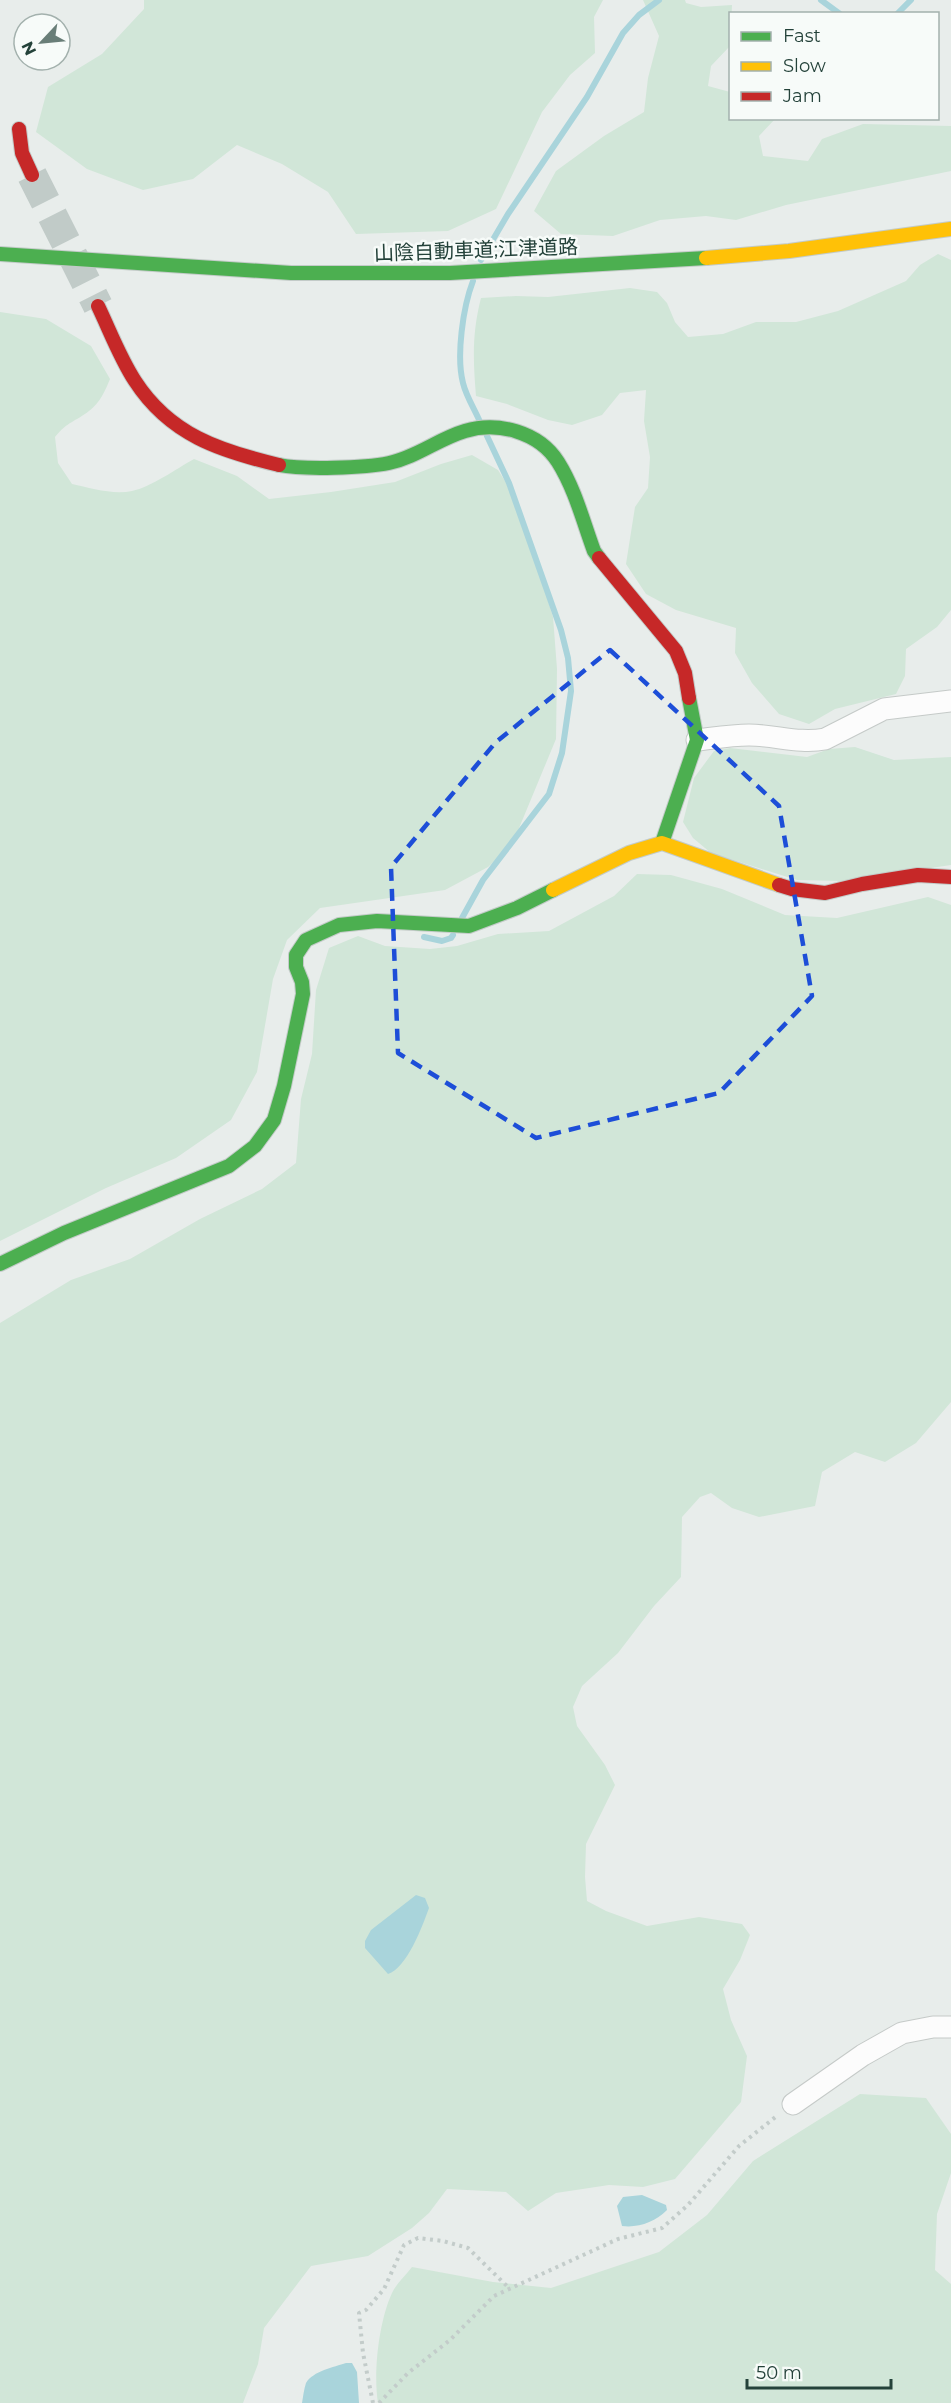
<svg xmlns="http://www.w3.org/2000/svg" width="951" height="2403" viewBox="0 0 951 2403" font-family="Montserrat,'Noto Sans JP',sans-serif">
<rect width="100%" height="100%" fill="#e8edeb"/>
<!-- green -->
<path fill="#d1e6d8" d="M144 0H603L594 17 595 53 570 75 542 112 496 209 448 231 356 234 328 192 282 164 237 145 193 179 143 190 87 169 36 132 48 87 102 54 144 9Z
M643 0H685L686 3 701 7 732 5 730 46 711 66 708 86 730 92V118L775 119 759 136 763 156 808 161 822 139 863 124 951 126V171L786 205 736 220 706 216 660 220 613 236 561 234 534 211 556 171 604 136 644 112 648 78 659 36Z
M938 254 951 260V610L937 627 906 649 905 676 896 694 835 709 809 724 779 714 752 683 735 653 736 628 676 610 646 594 626 564 635 507 648 488 650 457 644 421 646 390 620 393 602 415 572 425 548 420 507 404 476 396C473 360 472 333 481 298L516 296 548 297 630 288 657 292 667 303 675 322 688 337 723 334 756 322H796L838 311 906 281 920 265Z
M0 312 46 319 91 346 110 379C105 391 100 403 89 411 75 422 68 421 55 437L58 463 72 484C90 488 113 495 132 491 151 487 176 469 194 459L237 476 269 499 331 492 395 482 441 464 472 455 498 470 510 489 535 559 553 617 557 669 556 739 512 845 488 867 445 890 320 908 287 940 273 979 257 1072 231 1120 176 1158 106 1188 0 1241Z
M855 747 894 760 951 757V865L841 881 797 880 711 853 693 838 683 822 694 778 714 751 730 748 807 757 829 749Z
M637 874 671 875 722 889 785 915 837 918 928 897 951 905V1402L916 1443 885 1462 855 1452 822 1472 815 1506 759 1517 732 1508 711 1493 700 1497 682 1517 681 1577 654 1606 618 1653 582 1686 573 1707 577 1726 605 1765 615 1785 586 1844 585 1877 587 1901 606 1911 647 1926 699 1917 742 1924 750 1935 740 1960 723 1989 731 2020 747 2056 741 2102 675 2179 643 2187 609 2185 556 2193 528 2211 506 2192 447 2189 429 2213 412 2228 368 2256 311 2266 264 2328 258 2364 243 2403H0V1323L71 1280 130 1259 200 1219 262 1189 296 1163 301 1099 312 1054 316 990 329 948 358 936 385 946 430 949 457 946 498 934 549 931 614 896Z
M860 2094 926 2098 951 2134V2173L937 2214 935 2270 951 2284V2403H378C373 2372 379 2321 392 2293 396 2284 406 2275 412 2267L493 2282 551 2288 659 2252 707 2215 753 2161Z"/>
<!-- water -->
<path fill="#a9d4db" d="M416 1895 425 1898 429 1908C422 1927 407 1968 388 1974L365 1948V1941L371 1930Z
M642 2195 666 2205 667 2210C655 2222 639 2228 622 2226L617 2206 623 2197Z
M346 2363H352L357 2372 359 2403H302C303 2397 304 2389 306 2383 313 2371 334 2367 346 2363Z"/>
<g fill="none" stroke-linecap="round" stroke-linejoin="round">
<!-- stream -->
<path stroke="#a9d4db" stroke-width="6" d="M821 0 840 14
M897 14 911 0
M481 260 508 214 587 97 623 33 639 15 659 0
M473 281C463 307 456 356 463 383 466 396 475 410 480 422
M462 918 483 880 549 794 562 753 571 691 568 658 561 630 509 483 487 436
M424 937 442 941 451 938 453 935"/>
<!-- secondary-tunnel -->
<path stroke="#c1cbc8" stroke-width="30" stroke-dasharray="30 15" stroke-linecap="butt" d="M32 175 98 306"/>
<!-- street casing -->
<g stroke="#c5cac8" stroke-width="23">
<path id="street" d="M697 740C714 738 732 735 749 735 775 735 799 744 825 739L884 709 951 701
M793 2104 863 2055 902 2033 933 2027H951"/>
</g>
<!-- fast casing -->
<g stroke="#c3cbc8" stroke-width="16">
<path id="fast" d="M0 254 291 273H450L706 258
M279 465C303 470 365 468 389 463 417 457 438 439 465 431 498 421 539 432 558 462 575 489 583 521 594 551L599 558
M662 843 697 740 689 698
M0 1264 64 1233 229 1166 255 1146 274 1120 284 1086 303 994 302 982 296 967V955L306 940 339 925 377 921 469 926 517 908 553 890"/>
</g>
<!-- slow casing -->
<g stroke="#c3cbc8" stroke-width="16">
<path id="slow" d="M706 258 789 251 951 229
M553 890 629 853 662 843 779 885"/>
</g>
<!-- jam casing -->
<g stroke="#c3cbc8" stroke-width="16">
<path id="jam" d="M19 129 22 153 32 175
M98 306C110 331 120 358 135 381 170 435 220 451 279 465
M599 558 676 651 685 673 689 698
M779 885 792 889 825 893 862 884 918 875 951 877"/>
</g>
<!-- path -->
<path stroke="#c3ccca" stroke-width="4" stroke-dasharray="3 4.5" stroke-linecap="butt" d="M373 2403 363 2353 359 2313 366 2310 384 2289 404 2245 418 2238 443 2241 468 2248 510 2289
M379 2403 408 2373 450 2340 494 2296 618 2239 662 2228 688 2205 739 2146 778 2115"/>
<!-- street -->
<use href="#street" stroke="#fcfcfc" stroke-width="21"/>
<!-- fast -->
<use href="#fast" stroke="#4caf50" stroke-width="14"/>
<!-- slow -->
<use href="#slow" stroke="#ffc107" stroke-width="14"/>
<!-- jam -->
<use href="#jam" stroke="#c62828" stroke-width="14"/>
</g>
<!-- marked area -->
<path fill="none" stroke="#1d4ed8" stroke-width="4.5" stroke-dasharray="12 8" stroke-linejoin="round" d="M610 650 779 806 812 996 719 1093 536 1138 398 1053 391 867 496 742Z"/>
<g text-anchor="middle" stroke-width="5" stroke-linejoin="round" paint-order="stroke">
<!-- street labels -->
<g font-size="20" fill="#24423a" stroke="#f7fbf9">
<text transform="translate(476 250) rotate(-2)" y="7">山陰自動車道;江津道路</text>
</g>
</g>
<!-- legend -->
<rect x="729" y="12" width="210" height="108" fill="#f7fbf9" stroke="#a3b1ad" stroke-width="1.5"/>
<rect x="741" y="32" width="30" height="9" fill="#4caf50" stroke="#a3b1ad" stroke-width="1.5"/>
<text x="783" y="42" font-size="18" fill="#24423a">Fast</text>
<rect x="741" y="62" width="30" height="9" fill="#ffc107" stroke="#a3b1ad" stroke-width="1.5"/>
<text x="783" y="72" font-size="18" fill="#24423a">Slow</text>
<rect x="741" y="92" width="30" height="9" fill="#c62828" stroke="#a3b1ad" stroke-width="1.5"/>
<text x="783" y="102" font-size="18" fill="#24423a">Jam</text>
<!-- north arrow -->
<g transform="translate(42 42) rotate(244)"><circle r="28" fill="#f7fbf9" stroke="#a3b1ad" stroke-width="1.5"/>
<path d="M0-4.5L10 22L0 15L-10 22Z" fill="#697e78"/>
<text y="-9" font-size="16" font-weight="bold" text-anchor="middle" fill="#24423a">N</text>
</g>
<!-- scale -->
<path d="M747 2379v9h144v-9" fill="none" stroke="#24423a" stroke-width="3"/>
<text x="756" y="2379" font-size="18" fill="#24423a" stroke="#f7fbf9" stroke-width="4.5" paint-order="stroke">50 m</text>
</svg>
